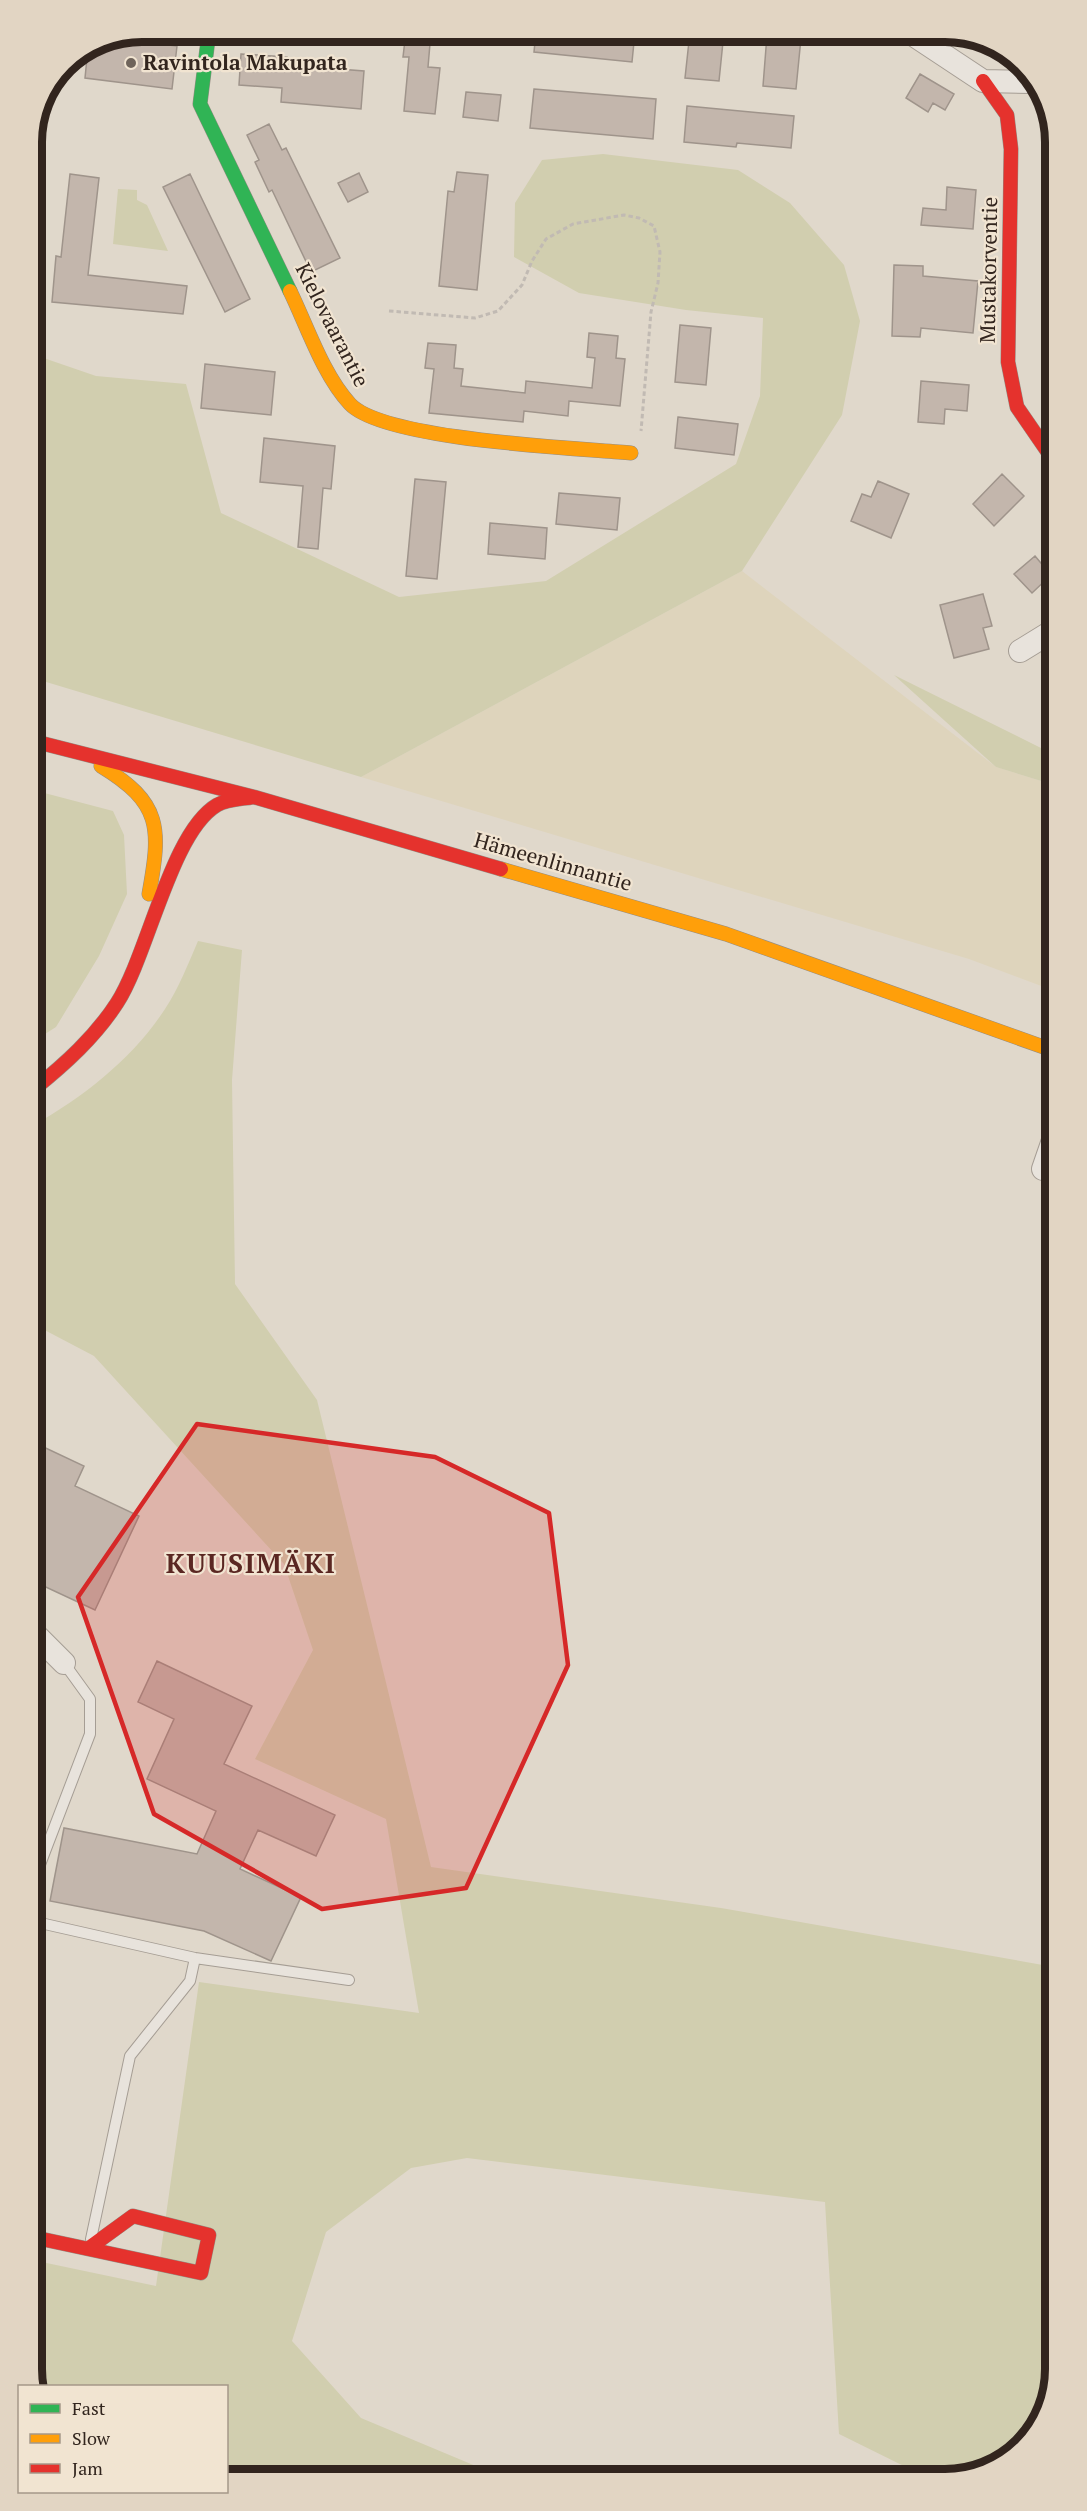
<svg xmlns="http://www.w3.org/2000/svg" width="1087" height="2511" viewBox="0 0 1087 2511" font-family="'PT Serif',serif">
<rect width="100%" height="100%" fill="#e0d8cb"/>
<!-- farmland -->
<path fill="#ded4bc" d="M742 571 996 767 1051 784 1052 990 969 959 361 777Z"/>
<!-- green -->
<path fill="#d1ceaf" d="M603 154 738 170 790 203 844 265 860 321 842 415 742 571 361 777 33 678 32 354 96 376 186 384 221 513 399 597 546 581 736 464 760 396 763 318 686 310 579 293 514 257 515 203 542 160Z
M118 189 137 190V200L147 205 168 251 113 244Z
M894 675 1051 753V784L996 767Z
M33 790 113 811 124 835 127 894 99 956 56 1027 34 1041Z
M198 941 242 950 232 1080 235 1284 317 1400 431 1867 721 1908 1054 1967 1055 2369 1037 2431 981 2473 920 2474 839 2434 825 2202 467 2158 411 2168 326 2232 292 2341 361 2418 502 2477 227 2479 226 2386H37V2261L156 2286 199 1982 419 2013 386 1819 255 1759 313 1650 284 1564 94 1356 35 1325 34 1125C85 1096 133 1058 165 1009 179 988 188 964 198 941Z"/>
<!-- building -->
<path fill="#c3b6ac" stroke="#9f948b" stroke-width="1.5" d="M406 32H431L428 67 440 68 435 114 404 111 409 57H403Z
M536 32H635L632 62 534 52Z
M690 32H724L719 81 685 78Z
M767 35 801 38 796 89 763 86Z
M108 38 177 46 172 89 85 78 88 48 100 40Z
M241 54 287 57V65L364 71 361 109 281 102 282 88 239 85Z
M920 74 954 94 945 110 933 103 928 112 906 98Z
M534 89 656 99 653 139 530 128Z
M466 92 501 95 498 121 463 117Z
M687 106 794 116 791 148 737 143 736 147 684 142Z
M269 124 282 150 286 148 340 258 311 272 272 190 269 192 255 162 259 160 247 135Z
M457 172 488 175 477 290 439 286 448 191 454 192Z
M359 173 368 192 348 202 338 183Z
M70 174 99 178 88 275 187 286 183 314 52 302 56 256 61 257Z
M190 174 250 299 225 312 163 187Z
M947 187 976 190 973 229 921 225 923 208 946 210Z
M894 265 923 266V276L978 281 973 333 921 328 920 337 892 336Z
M680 325 711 328 706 385 675 382Z
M589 333 618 336 616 358 625 359 620 406 569 401 568 416 524 411 523 422 429 413 434 369 425 368 428 343 456 345 454 368 463 369 461 386 525 393 526 381 592 388 595 358 587 357Z
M205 364 275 372 271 415 201 408Z
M921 381 969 385 967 411 945 409 944 424 918 422Z
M678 417 738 424 734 455 675 448Z
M264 438 335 446 331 489 323 488 318 549 298 547 303 486 260 482Z
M1002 474 1024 496 994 526 973 504Z
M415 479 446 482 437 579 406 576Z
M878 481 909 494 891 538 851 521 862 494 871 497Z
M559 493 620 498 617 530 556 524Z
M490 523 547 528 545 559 488 554Z
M1035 556 1051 575 1032 593 1014 574Z
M983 594 992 626 983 628 989 649 954 658 940 605Z
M35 1443 84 1466 75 1486 139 1516 95 1610 35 1582Z
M157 1661 252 1706 224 1764 335 1815 316 1856 258 1830 240 1869 301 1897 271 1961 204 1931 50 1901 64 1828 197 1854 216 1811 147 1779 174 1719 138 1702Z"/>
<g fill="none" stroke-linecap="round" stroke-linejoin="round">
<!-- lane casing -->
<g stroke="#a59d94" stroke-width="12">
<path id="lane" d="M36 1875 90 1734V1699L64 1663
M36 1922 195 1958 349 1980
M91 2239 130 2056 190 1981 195 1958"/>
</g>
<!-- street casing -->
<g stroke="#a59d94" stroke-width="24">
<path id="street" d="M909 32 983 81 1032 82
M1020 651 1051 632
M1043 1169 1052 1143
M36 1635 64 1663"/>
</g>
<!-- fast casing -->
<g stroke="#948d84" stroke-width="15">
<path id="fast" d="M209 32 200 104 290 291"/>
</g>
<!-- slow casing -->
<g stroke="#948d84" stroke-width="15">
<path id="slow" d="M290 291C307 326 323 375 350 404 384 440 575 448 631 453
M101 766C162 803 161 828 149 894
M501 869 726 934 1052 1050"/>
</g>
<!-- jam casing -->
<g stroke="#948d84" stroke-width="15">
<path id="jam" d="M983 81 1007 115 1011 149 1008 362 1017 407 1050 455
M33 741 254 797 501 869
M34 1089C65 1064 95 1037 117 1003 148 955 171 832 217 805 227 799 242 799 253 797
M37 2238 201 2273 209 2235 133 2216 89 2248"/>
</g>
<!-- path -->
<path stroke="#c1bab3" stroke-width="3" stroke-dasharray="4.5 3" stroke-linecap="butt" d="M389 311 475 318 498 311 522 285 532 261 546 239 573 224 624 215 639 218 654 226 660 252 658 283 651 312 641 431"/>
<!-- lane -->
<use href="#lane" stroke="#e8e3dc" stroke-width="10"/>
<!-- street -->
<use href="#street" stroke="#e8e3dc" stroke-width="22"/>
<!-- fast -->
<use href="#fast" stroke="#30b455" stroke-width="14"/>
<!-- slow -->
<use href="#slow" stroke="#ff9f0a" stroke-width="14"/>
<!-- jam -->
<use href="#jam" stroke="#e5322d" stroke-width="14"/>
</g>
<!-- marked area -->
<path fill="#d62828" fill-opacity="0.2" stroke="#d62828" stroke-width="4.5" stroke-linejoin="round" d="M197 1424 435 1457 549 1513 568 1665 466 1888 322 1909 154 1814 78 1597Z"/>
<!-- markers -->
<circle fill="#6f645b" stroke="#f1e4d1" stroke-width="2" cx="131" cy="63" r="6"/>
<g text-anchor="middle" stroke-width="4.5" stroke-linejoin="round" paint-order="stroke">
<!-- poi labels -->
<g font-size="21" font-weight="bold" fill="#32251e" stroke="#f1e4d1" text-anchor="start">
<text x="143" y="70">Ravintola Makupata</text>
</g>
<!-- street labels -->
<g font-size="21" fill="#32251e" stroke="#f1e4d1">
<text transform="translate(989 270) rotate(-89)" y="7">Mustakorventie</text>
<text transform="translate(332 325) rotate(63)" y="7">Kielovaarantie</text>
<text transform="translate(553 862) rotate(16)" y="7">Hämeenlinnantie</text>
</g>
<!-- district labels -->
<g font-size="27" font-weight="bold" letter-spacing="1.5" fill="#5a2722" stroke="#f1e4d1">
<text x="251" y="1573">KUUSIMÄKI</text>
</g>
</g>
<!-- crop -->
<path d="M0 0H1087V2511H0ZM142 42H945A100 100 0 0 1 1045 142V2369A100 100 0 0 1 945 2469H142A100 100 0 0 1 42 2369V142A100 100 0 0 1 142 42Z" fill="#e2d5c3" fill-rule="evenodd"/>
<path fill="none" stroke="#32251e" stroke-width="8" d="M142 42H945A100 100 0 0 1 1045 142V2369A100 100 0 0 1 945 2469H142A100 100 0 0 1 42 2369V142A100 100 0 0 1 142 42Z"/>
<!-- legend -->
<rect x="18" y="2385" width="210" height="108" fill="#f1e4d1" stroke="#a59889" stroke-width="1.5"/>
<rect x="30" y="2404" width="30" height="9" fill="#30b455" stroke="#a59889" stroke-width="1.5"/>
<text x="72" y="2415" font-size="18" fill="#32251e">Fast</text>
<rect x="30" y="2434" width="30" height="9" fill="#ff9f0a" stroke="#a59889" stroke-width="1.5"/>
<text x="72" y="2445" font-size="18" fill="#32251e">Slow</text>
<rect x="30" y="2464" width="30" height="9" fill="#e5322d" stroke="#a59889" stroke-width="1.5"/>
<text x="72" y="2475" font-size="18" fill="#32251e">Jam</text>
</svg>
